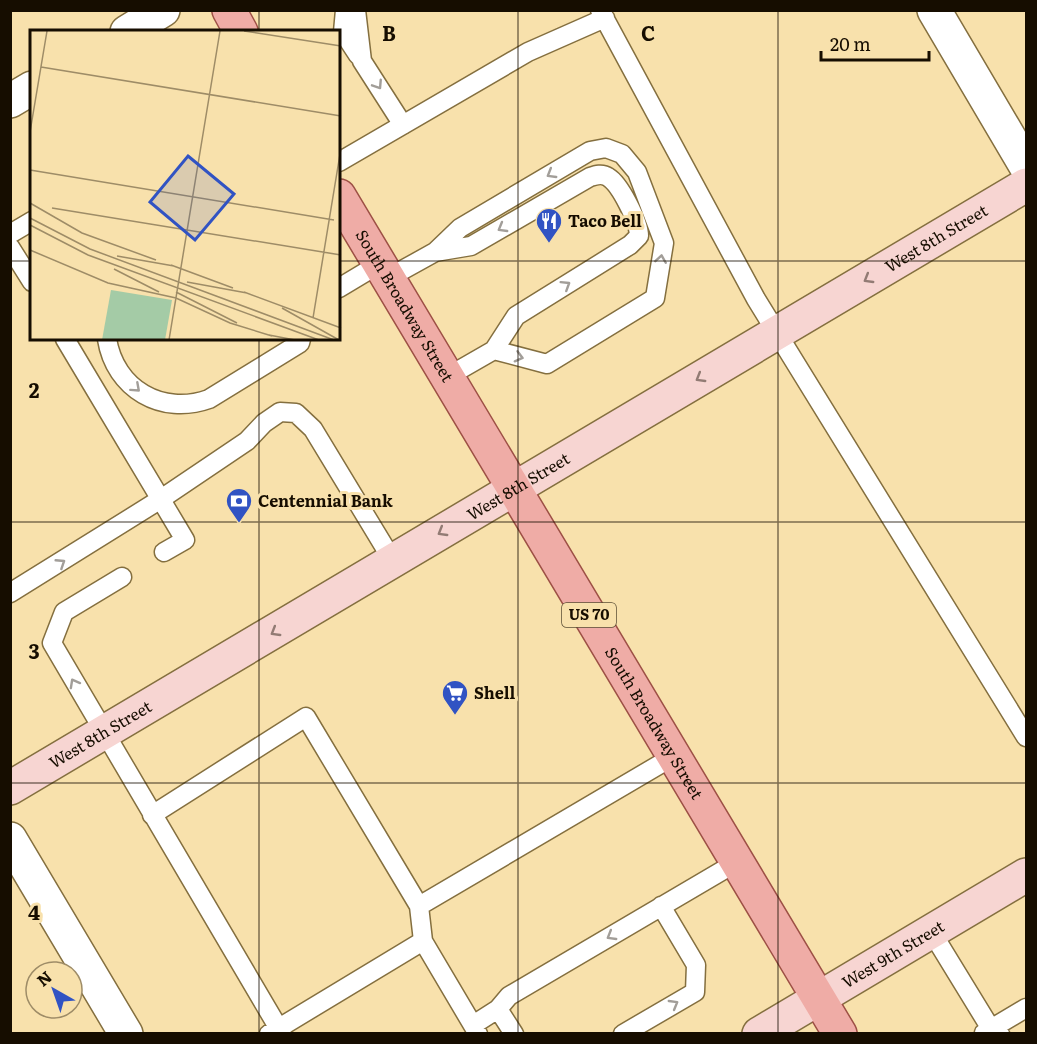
<svg xmlns="http://www.w3.org/2000/svg" width="1037" height="1044" viewBox="0 0 1037 1044" font-family="Literata,serif">
<rect width="100%" height="100%" fill="#f8e1ac"/>
<g fill="none" stroke-linecap="round" stroke-linejoin="round">
<!-- service casing -->
<g stroke="#846f3f" stroke-width="21">
<path id="service" d="M345 10 343 32 358 55
M356 10 362 61 403 125
M600 10 756 299 1026 737
M339 162 528 52 605 18
M10 234 32 221
M10 247 32 282
M435 252 471 246 590 177C596 175 602 173 608 177 620 184 639 222 639 236L630 245 516 316 494 350
M388 278 435 252 460 228 590 151 606 148 622 154 637 172 664 243 655 298 547 364 494 350 447 377
M339 288 379 264
M65 339 185 540 164 552
M107 339C115 389 162 416 209 399L300 343 301 339
M122 577 64 612 52 643 282 1034
M10 593 161 499 247 441 264 423 280 412 296 413 313 429 393 561
M152 815 306 717 419 906 674 756
M419 906 423 941 478 1034
M931 931 991 1029 1000 1034
M498 1009 514 1034
M473 1025 498 1009 509 996 737 862
M984 1033 1026 1008
M269 1034 423 941
M623 1034 695 992 696 965 661 906"/>
</g>
<!-- minor casing -->
<g stroke="#846f3f" stroke-width="36">
<path id="minor" d="M934 10 1026 166"/>
</g>
<!-- tertiary casing -->
<g stroke="#846f3f" stroke-width="36">
<path id="tertiary" d="M127 32 163 10
M10 101 32 88
M10 839 126 1034"/>
</g>
<!-- secondary casing -->
<g stroke="#846f3f" stroke-width="36">
<g id="secondary">
<path id="s1" d="M10 788 1026 185"/>
<path id="s2" d="M759 1034 1026 875"/>
</g>
</g>
<!-- primary casing -->
<g stroke="#9d5045" stroke-width="36">
<g id="primary">
<path d="M229 10 241 32"/>
<path id="s3" d="M339 196 840 1034"/>
</g>
</g>
<!-- service -->
<use href="#service" stroke="#fff" stroke-width="18"/>
<!-- minor -->
<use href="#minor" stroke="#fff" stroke-width="33"/>
<!-- tertiary -->
<use href="#tertiary" stroke="#fff" stroke-width="33"/>
<!-- secondary -->
<use href="#secondary" stroke="#f7d5d2" stroke-width="33"/>
<!-- primary -->
<use href="#primary" stroke="#efaca6" stroke-width="33"/>
</g>
<!-- one-way arrows -->
<defs><path id="oneway-chevron" d="M-2-3.5L2.5 0L-2 3.5" fill="none" stroke-width="1.6" stroke-linecap="round" stroke-linejoin="round" transform="scale(1.5)"/></defs>
<g stroke="#a29e99">
<use href="#oneway-chevron" transform="translate(378 85) rotate(57)"/>
<use href="#oneway-chevron" transform="translate(551 174) rotate(149)"/>
<use href="#oneway-chevron" transform="translate(502 228) rotate(150)"/>
<use href="#oneway-chevron" transform="translate(661 259) rotate(-81)"/>
<use href="#oneway-chevron" transform="translate(566 285) rotate(-32)"/>
<use href="#oneway-chevron" transform="translate(519 357) rotate(15)"/>
<use href="#oneway-chevron" transform="translate(136 388) rotate(42)"/>
<use href="#oneway-chevron" transform="translate(61 563) rotate(-33)"/>
<use href="#oneway-chevron" transform="translate(74 683) rotate(-119)"/>
<use href="#oneway-chevron" transform="translate(611 936) rotate(149)"/>
<use href="#oneway-chevron" transform="translate(674 1004) rotate(-30)"/>
</g>
<g stroke="#927b74">
<use href="#oneway-chevron" transform="translate(868 279) rotate(149)"/>
<use href="#oneway-chevron" transform="translate(700 378) rotate(149)"/>
<use href="#oneway-chevron" transform="translate(442 532) rotate(149)"/>
<use href="#oneway-chevron" transform="translate(275 632) rotate(149)"/>
</g>
<!-- grid -->
<path fill="none" stroke="#160d00" stroke-width="1.5" stroke-opacity="0.55" d="M259 10V32M518 10V1034M778 10V1034M10 261H32M339 261H1026M259 339V1034M10 522H1026M10 783H1026"/>
<!-- icons -->
<defs>
<g id="restaurant-pin" transform="scale(1.35)"><path d="M0 17L-7.5 6A9.5 9.5 0 1 1 7.5 6Z" fill="#3153c3" stroke="#f8e1ac"/><path d="M-5-6h1v4h1v-4h1v4h1v-4h1v5L-1.5 .5V6h-2V.5L-5-1ZM5-6V6H3V1.5H1.5Q1.5-4 5-6Z" fill="#fff"/></g>
<g id="bank-pin" transform="scale(1.35)"><path d="M0 17L-7.5 6A9.5 9.5 0 1 1 7.5 6Z" fill="#3153c3" stroke="#f8e1ac"/><path d="M-6-4H6V4H-6ZM0-2.3a2.3 2.3 0 1 0 0 4.6a2.3 2.3 0 1 0 0-4.6Z" fill="#fff"/></g>
<g id="supermarket-pin" transform="scale(1.35)"><path d="M0 17L-7.5 6A9.5 9.5 0 1 1 7.5 6Z" fill="#3153c3" stroke="#f8e1ac"/><path d="M-6-5.5h2.5l.6 2H6L4.5 2H-2.5L-4.4-4H-6ZM-1.5 3.2a1.3 1.3 0 1 0 .1 0ZM3 3.2a1.3 1.3 0 1 0 .1 0Z" fill="#fff"/></g>
</defs>
<g fill-rule="evenodd">
<use href="#restaurant-pin" x="549" y="221"/>
<use href="#bank-pin" x="239" y="501"/>
<use href="#supermarket-pin" x="455" y="693"/>
</g>
<g text-anchor="middle" stroke-width="6" stroke-linejoin="round" paint-order="stroke">
<!-- shield labels -->
<rect fill="#f8e1ac" stroke="#5a4d34" stroke-width="1.5" x="562" y="603" width="54" height="24" rx="4.5"/>
<g font-size="15" font-weight="bold" fill="#160d00">
<text x="589" y="620">US 70</text>
</g>
<!-- poi labels -->
<g font-size="16" font-weight="bold" fill="#160d00" stroke="#f8e1ac" text-anchor="start">
<text x="568" y="227">Taco Bell</text>
<text x="258" y="507">Centennial Bank</text>
<text x="474" y="699">Shell</text>
</g>
<!-- street labels -->
<g font-size="16" fill="#160d00" stroke="#f8e1ac">
<text dy="6" stroke="none"><textPath href="#s1" startOffset="1077">West 8th Street</textPath></text>
<text dy="6" stroke="none"><textPath href="#s3" startOffset="128">South Broadway Street</textPath></text>
<text dy="6" stroke="none"><textPath href="#s1" startOffset="591">West 8th Street</textPath></text>
<text dy="6" stroke="none"><textPath href="#s3" startOffset="614">South Broadway Street</textPath></text>
<text dy="6" stroke="none"><textPath href="#s1" startOffset="105">West 8th Street</textPath></text>
<text dy="6" stroke="none"><textPath href="#s2" startOffset="156">West 9th Street</textPath></text>
</g>
</g>
<!-- overview -->
<g transform="translate(30 30)">
<rect width="310" height="310" fill="#f8e1ac"/>
<path d="M81 260 142 270 135 310H72Z" fill="#a4cba6"/>
<path fill="none" stroke="#9e8c67" stroke-width="1.5" d="M214 1 311 16M11 37 311 86M0 102 17 1M0 140 304 190M0 173 52 203 126 230M22 178 311 225M0 188 60 219 304 310M0 195 58 225 289 310M0 220 78 253 146 268 200 293 242 306M87 226 144 236M141 235 203 258M84 239 129 262M157 252 217 263M146 262 207 293M214 262 311 298M252 278 309 310M283 288 311 118M239 305 265 310M139 310 190 1"/>
<path fill="#3153c3" fill-opacity="0.15" stroke="#3153c3" stroke-width="3" d="M158 126 204 164 165 210 120 172Z"/>
<rect width="310" height="310" fill="none" stroke="#160d00" stroke-width="3"/>
</g>
<g font-size="20" text-anchor="middle" font-weight="bold" fill="#160d00" stroke="#f8e1ac" stroke-width="6" stroke-linejoin="round" paint-order="stroke">
<text x="389" y="41">B</text>
<text x="648" y="41">C</text>
<text x="34" y="398">2</text>
<text x="34" y="659">3</text>
<text x="34" y="920">4</text>
</g>
<!-- border -->
<rect width="1037" height="1044" fill="none" stroke="#160d00" stroke-width="24"/>
<!-- north arrow -->
<g transform="translate(54 990) rotate(320)"><circle r="28" fill="#f8e1ac" stroke="#9e8c67" stroke-width="1.5"/>
<path d="M0-4.5L10 22L0 15L-10 22Z" fill="#3153c3"/>
<text y="-9" font-size="16" font-weight="bold" text-anchor="middle" fill="#160d00">N</text>
</g>
<!-- scale -->
<path d="M821 51v9h108v-9" fill="none" stroke="#160d00" stroke-width="3"/>
<text x="830" y="51" font-size="18" fill="#160d00" stroke="#f8e1ac" stroke-width="4.5" paint-order="stroke">20 m</text>
</svg>
